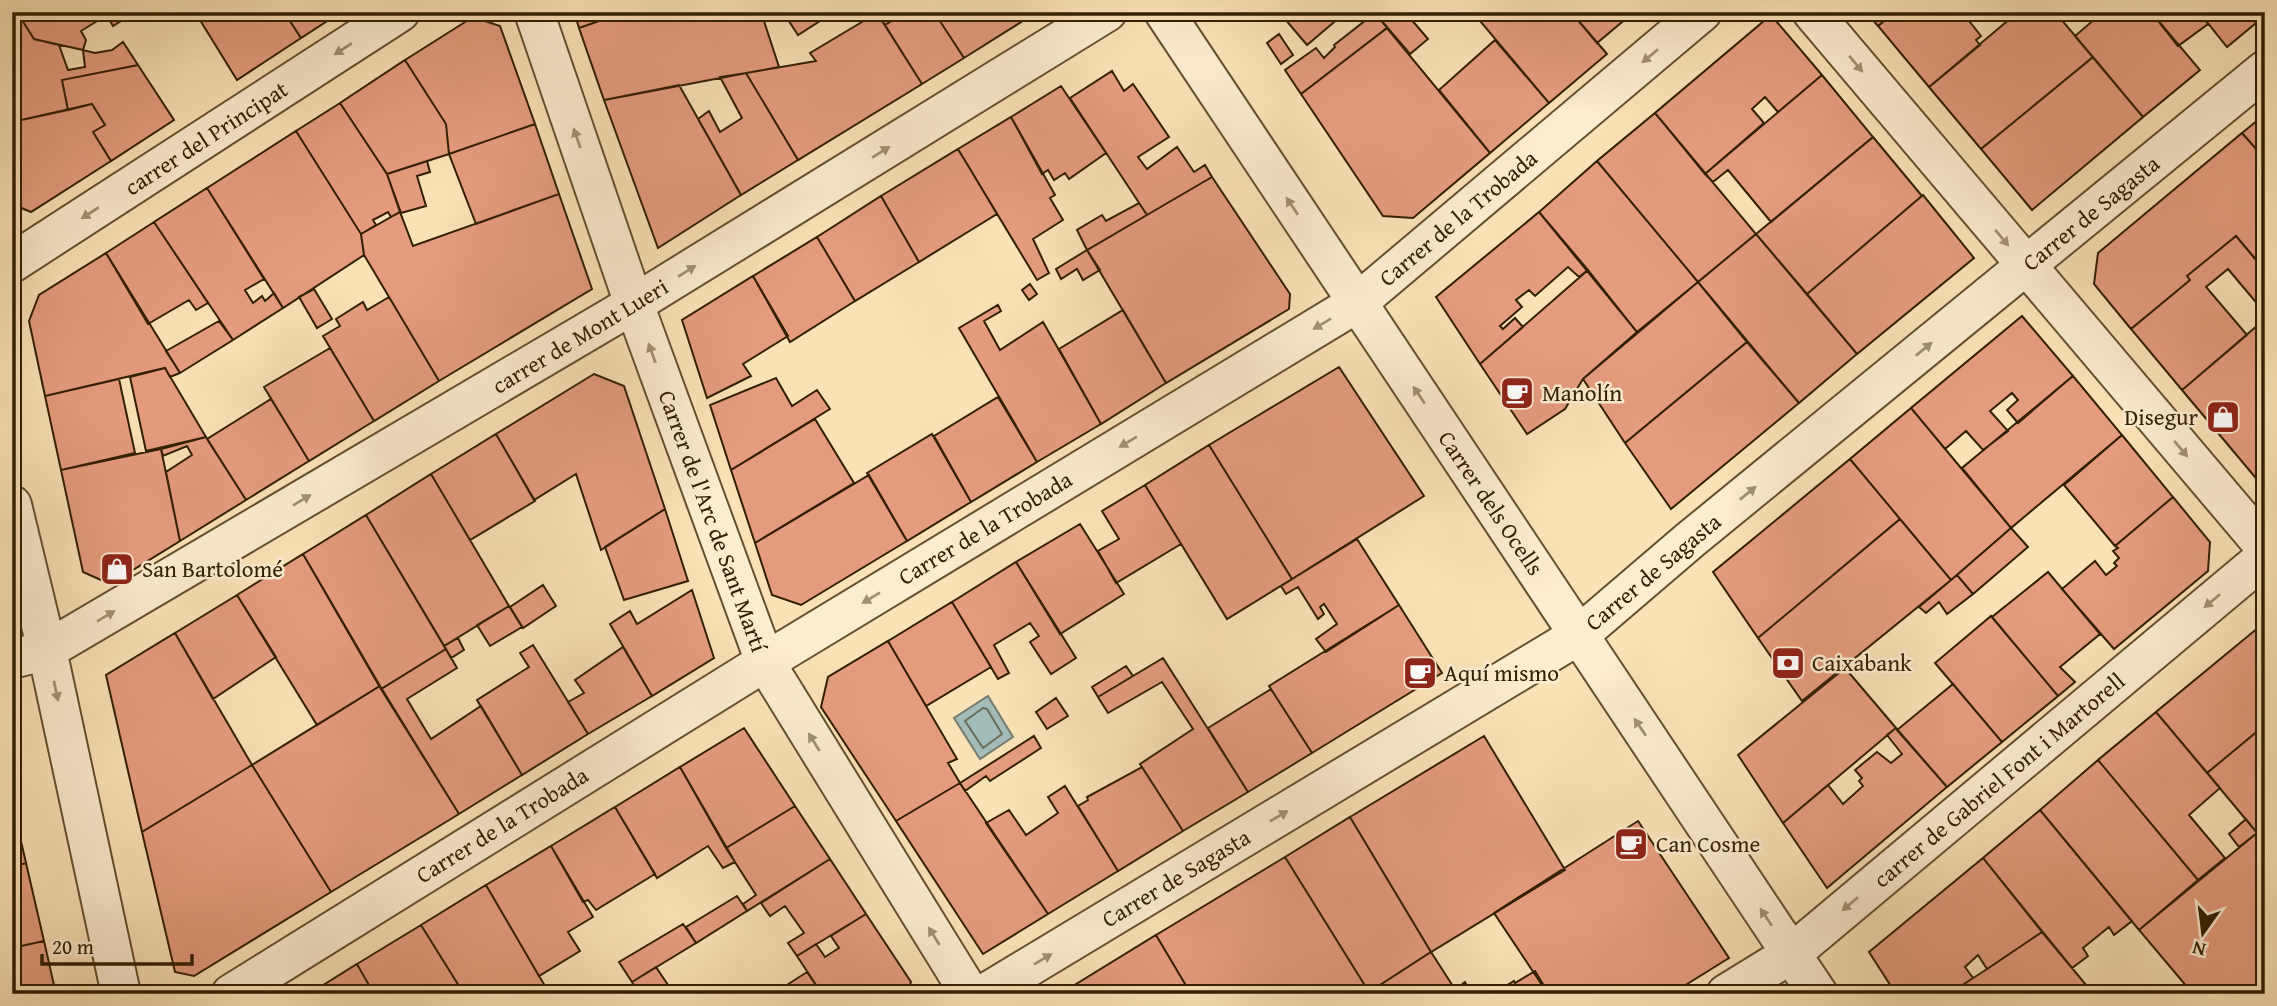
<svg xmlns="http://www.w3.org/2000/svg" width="2277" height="1006" viewBox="0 0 2277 1006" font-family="'Gentium Book Plus',serif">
<rect width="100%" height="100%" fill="#fae2b7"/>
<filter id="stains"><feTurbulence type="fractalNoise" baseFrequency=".00286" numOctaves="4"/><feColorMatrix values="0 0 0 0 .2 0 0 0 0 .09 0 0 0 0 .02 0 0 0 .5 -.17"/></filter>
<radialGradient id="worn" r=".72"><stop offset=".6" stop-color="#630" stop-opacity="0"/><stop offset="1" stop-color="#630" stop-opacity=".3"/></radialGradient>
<!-- water -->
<path fill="#a3bbb9" stroke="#767d6f" stroke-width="2" d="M988 696 1013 737 980 759 954 718Z"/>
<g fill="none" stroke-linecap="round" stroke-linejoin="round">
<!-- shore -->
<path stroke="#6a6d5c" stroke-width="2" d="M983 708 987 709 1002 734 983 748 965 721Z"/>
</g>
<!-- building -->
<path fill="#e59c7e" stroke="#321f00" stroke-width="2" d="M12 12H17L34 39 59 45 68 70 85 67 83 50 95 53 112 50 123 42 138 65 62 80 68 110 12 122Z
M17 12H105L107 15 81 31 86 40 83 50 34 39Z
M105 12H135L113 26Z
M195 12H284L301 38 237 80Z
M284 12H341L301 38Z
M574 12H625L579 28Z
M625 12H761L779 67 604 100 579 28Z
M783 12H834L798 35Z
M876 12H906L885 25Z
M906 12H934L964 58 922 84 885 25Z
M934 12H1037L964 58Z
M1279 12H1346L1307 45Z
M1374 12H1405L1428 39 1410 54Z
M1491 12H1571L1607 54 1549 103 1480 21Z
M1571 12H1634L1597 43Z
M1866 12H1895L1878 26Z
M1895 12H1962L1981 36 1976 40 1980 45 1929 87 1878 26Z
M2018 12H2055L2093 57 1981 149 1929 87Z
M2103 12H2151L2200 70 2143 117 2075 36Z
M2151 12H2199L2208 24 2178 46Z
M2199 12H2248L2256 23 2227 47Z
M2248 12H2265V16L2256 23Z
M877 13 922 84 798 160 746 73 816 61 810 53Z
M1375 13 1387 28 1301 94 1285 70 1316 48 1324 58 1335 47 1334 45Z
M1771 15 1822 75 1778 112 1765 97 1752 109 1764 123 1705 174 1655 113Z
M473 17 500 26 535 124 449 154 446 124 405 60Z
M1387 28 1490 153 1413 218 1383 216 1301 94Z
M1279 34 1293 55 1281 64 1267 43Z
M1495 40 1549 103 1490 153 1439 90Z
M2093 57 2143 117 2032 210 1981 149Z
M405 60 446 124 449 154 387 174 340 103Z
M138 65 174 120 111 161 93 132 105 125 92 104 68 110 62 80Z
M1112 71 1124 91 1133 84 1169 137 1138 157 1147 169 1177 147 1194 172 1205 165 1212 177 1147 215 1070 98Z
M746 73 798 160 741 195 698 119 709 111 720 132 742 118 720 77Z
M1822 75 1873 137 1771 222 1728 170 1713 182 1705 174Z
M679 85 741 195 658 248 604 100Z
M1061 86 1106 153 1069 179 1065 173 1054 180 1048 170 1042 174 1011 117Z
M340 103 387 174 400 212 391 217 388 212 373 220 376 225 361 234 296 131Z
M92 104 105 125 93 132 111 161 31 212 12 204V122Z
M1655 113 1756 234 1698 282 1597 161Z
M2265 114V159L2242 133Z
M1011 117 1055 195 1050 198 1063 220 1033 239 1049 273 1037 280 958 149Z
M535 124 559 194 476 224 449 154Z
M296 131 361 234 364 255 283 308 207 188Z
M2242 133 2265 159V252L2256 260 2236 236 2187 276 2190 280 2131 329 2094 284 2098 253Z
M1873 137 1922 196 1807 294 1756 234Z
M958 149 997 214 919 262 881 196Z
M427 161 430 172 417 176 426 206 401 213 387 174Z
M1597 161 1698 282 1637 332 1539 212Z
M1212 177 1290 294 1289 309 1166 383 1087 250Z
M207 188 264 279 245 290 253 303 262 296 265 301 274 293 283 308 233 340 154 222Z
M559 194 592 289 439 381 364 255 361 234 400 212 413 246Z
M1923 195 1974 258 1857 354 1807 294Z
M881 196 919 262 855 301 817 237Z
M1139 203 1147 215 1087 250 1077 230 1102 215 1106 221Z
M1539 212 1588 270 1579 277 1568 267 1535 296 1529 290 1516 300 1522 307 1500 326 1503 329 1515 318 1523 327 1480 364 1436 297Z
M154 222 208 303 196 310 189 300 148 324 106 253Z
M1756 234 1857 354 1799 403 1698 282Z
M2236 236 2265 270V313L2228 269 2206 287 2247 335 2182 390 2131 329 2190 280 2187 276Z
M817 237 855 301 790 342 753 276Z
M1087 250 1100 270 1083 280 1077 269 1061 279 1056 269Z
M106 253 180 373 170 377 165 368 45 396 29 321 39 295Z
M1588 270 1637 332 1583 379 1565 409 1527 434 1480 364Z
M753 276 788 336 743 364 751 376 707 398 682 320Z
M1698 282 1747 342 1625 443 1583 379Z
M1030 284 1037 294 1029 300 1022 290Z
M314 289 332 319 317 328 299 297Z
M389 297 439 381 374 421 323 336 340 326 336 319 363 302 367 310Z
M998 305 1001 311 984 321 1000 350 1043 322 1101 424 1037 462 959 328Z
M1123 310 1166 383 1101 424 1059 349Z
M2022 316 2073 376 2018 423 2007 410 2018 400 2012 393 1990 411 2008 431 1983 450 1966 431 1945 449 1911 408Z
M2265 319V489L2182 390Z
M219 321 233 340 180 373 166 351Z
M1747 342 1799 403 1671 509 1625 443Z
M330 348 374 421 309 461 264 387Z
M1339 367 1424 496 1292 579 1209 445Z
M165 368 206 437 146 451 130 377Z
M594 374 624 386 665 509 601 550 576 474 534 500 496 434Z
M2073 376 2122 435 2011 528 1962 468Z
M776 378 792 406 817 390 830 409 731 470 710 405Z
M119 379 135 453 61 470 45 396Z
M998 397 1037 462 971 502 934 436Z
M271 399 309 461 246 500 207 439Z
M1911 408 2011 528 1951 580 1850 459Z
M815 419 854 483 755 543 731 470Z
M496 434 535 501 470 540 431 474Z
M932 434 971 502 907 541 867 473Z
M2122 435 2173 497 2115 546 2064 485Z
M206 437 246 500 180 541 166 472 192 455 187 446 163 456 161 449Z
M1209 445 1292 579 1227 619 1145 485Z
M161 449 180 541 110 584 83 572 61 470Z
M1850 459 1900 519 1758 638 1713 572Z
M431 474 509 606 444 646 366 515Z
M869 475 907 541 801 605 772 595 755 543Z
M1145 485 1181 544 1116 583 1098 551 1119 539 1102 511Z
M2173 497 2210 542 2208 571 2114 649 2062 589 2095 561 2106 575 2117 566 2114 563 2119 558 2113 551 2118 548 2115 546Z
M665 509 688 581 624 600 605 547Z
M366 515 446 649 381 689 303 554Z
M1900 519 1951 580 1802 701 1758 638Z
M1080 524 1124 594 1060 634 1016 562Z
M2011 528 2028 547 1973 594 1957 575Z
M1357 539 1399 605 1326 652 1316 639 1337 624 1324 604 1320 607 1324 614 1318 619 1298 587 1286 594 1281 586Z
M303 554 380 686 317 725 237 595Z
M1016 562 1076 658 1051 674 1030 642 1039 636 1030 623 994 645 1009 673 998 679 952 602Z
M2048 572 2100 634 2060 667 2075 682 2058 696 1992 617Z
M1957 575 1973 594 1947 614 1939 602 1926 613 1919 607Z
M543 585 556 606 523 628 510 607Z
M692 590 714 658 652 696 610 624 630 611 637 624Z
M237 595 276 657 213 699 175 633Z
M952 602 991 667 926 706 888 641Z
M1399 605 1442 673 1312 753 1269 686Z
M509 606 522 627 490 646 477 625Z
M1991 616 2058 696 2002 742 1935 663Z
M2265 622V693L2261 696 2265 700V725L2207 773 2156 712Z
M175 633 252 765 142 832 106 675Z
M458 638 464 650 451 658 444 646Z
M888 641 957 759 948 763 960 783 896 821 821 707 828 677Z
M533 645 588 734 522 775 477 700 529 667 520 653Z
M623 647 652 696 588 734 568 702 584 693 575 680Z
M446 649 457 668 407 699 431 739 481 706 522 775 459 814 381 689Z
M1163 658 1248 792 1183 831 1140 764 1193 729 1162 682 1108 713 1098 697Z
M1126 666 1133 676 1098 697 1092 687Z
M1845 668 1896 728 1783 823 1738 755Z
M1953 684 2002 742 1947 787 1897 730Z
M380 686 459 814 331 892 252 765Z
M1271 689 1312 753 1248 792 1208 728Z
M1056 698 1068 716 1047 729 1036 712Z
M2156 712 2220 788 2189 815 2225 858 2198 880 2098 760Z
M2265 725V828L2258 834 2207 773Z
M744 728 795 806 726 848 680 767Z
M1896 728 1947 787 1827 888 1783 823 1828 785 1843 804 1863 786 1859 781 1862 778 1855 770 1877 752 1891 763 1902 754 1887 735Z
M1034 736 1041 748 990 781 986 776 965 791 960 783Z
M1484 736 1565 870 1431 952 1350 817Z
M2098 760 2198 880 2139 930 2040 810Z
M252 765 331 892 194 976 175 972 142 832Z
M680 767 735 862 723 868 708 846 657 878 615 807Z
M1142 767 1183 831 1118 871 1078 806 1088 800 1087 797Z
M960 783 1048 914 983 954 896 821Z
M1065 786 1118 871 1048 914 986 823 1009 810 1026 835 1058 813 1048 797Z
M12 802 26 863 12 867Z
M795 806 830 859 747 911 743 904 756 895 726 848Z
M615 807 655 874 596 910 588 900 583 902 551 846Z
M2040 810 2132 921 2114 935 2109 927 2083 948 2088 956 2072 968 1983 858Z
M1350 817 1431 952 1369 992 1285 857Z
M2246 819 2257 833 2239 847 2229 834Z
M1638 821 1729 958 1671 994H1548L1494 913Z
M2265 828V843L2258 834Z
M2257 833 2265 843V994H2193L2139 930Z
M551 846 593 917 568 932 580 951 539 976 486 885Z
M1285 857 1369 992 1191 994 1156 935Z
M1983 858 2042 932 1987 969 1978 955 1965 967 1973 978 1949 994H1896L1869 952Z
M830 859 866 914 797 956 788 943 804 933 785 906 770 916 761 903Z
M26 863 44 941 12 948V867Z
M486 885 539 976 550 994H464L421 925Z
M737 896 747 911 696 943 686 927Z
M866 914 911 982 907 994H822L797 956 816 944 825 957 839 948 831 936Z
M683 924 696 943 632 982 619 962Z
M421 925 464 994H374L357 964Z
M2042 932 2092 992 1949 994 1987 969Z
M1156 935 1191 994H1060Z
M44 941 56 994H12V948Z
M1431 952 1458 994H1370L1369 992Z
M357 964 374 994H309Z
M656 967 674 994H639L632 982Z
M1535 971 1549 994H1493L1514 981 1515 983Z
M807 972 822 994H773Z
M1465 982 1471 994H1458L1456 989Z"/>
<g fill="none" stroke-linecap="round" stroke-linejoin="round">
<!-- minor casing -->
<g stroke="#64502e" stroke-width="42">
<path id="minor" d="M534 12 634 304 765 662 970 994
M1164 12 1818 994
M1812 12 2265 547
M12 263 400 12
M12 505 47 650 121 994
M12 659 47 650 634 304 1107 12
M231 994 765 662 1357 303 1702 12
M984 994 1579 635 1690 540 2265 70
M1726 994 1791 954 2265 557"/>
</g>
<!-- minor -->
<use href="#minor" stroke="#fcecd0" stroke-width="38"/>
</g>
<!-- one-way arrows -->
<defs><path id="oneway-solid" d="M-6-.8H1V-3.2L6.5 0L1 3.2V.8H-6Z" transform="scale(1.75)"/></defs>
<g fill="#a19072">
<use href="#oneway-solid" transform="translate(343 49) rotate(147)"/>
<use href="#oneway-solid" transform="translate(1650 56) rotate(140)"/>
<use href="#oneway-solid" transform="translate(1856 64) rotate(50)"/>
<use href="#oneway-solid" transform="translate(577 138) rotate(-109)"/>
<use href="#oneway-solid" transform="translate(881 152) rotate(-32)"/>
<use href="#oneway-solid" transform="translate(1292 206) rotate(-124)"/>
<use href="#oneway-solid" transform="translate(90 213) rotate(147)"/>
<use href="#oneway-solid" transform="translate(2002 238) rotate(50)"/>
<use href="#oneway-solid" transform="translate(687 271) rotate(-32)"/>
<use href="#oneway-solid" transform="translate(1322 324) rotate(149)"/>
<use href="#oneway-solid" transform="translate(1924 349) rotate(-39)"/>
<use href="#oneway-solid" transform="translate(652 353) rotate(-110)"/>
<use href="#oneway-solid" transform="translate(1419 395) rotate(-124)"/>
<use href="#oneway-solid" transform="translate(1128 442) rotate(149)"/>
<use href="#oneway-solid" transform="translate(2181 449) rotate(50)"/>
<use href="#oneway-solid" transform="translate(1748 493) rotate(-39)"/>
<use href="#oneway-solid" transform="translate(302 500) rotate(-31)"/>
<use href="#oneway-solid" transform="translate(871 598) rotate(149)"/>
<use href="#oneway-solid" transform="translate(2212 601) rotate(140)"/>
<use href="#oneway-solid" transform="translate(106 616) rotate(-31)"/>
<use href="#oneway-solid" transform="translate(56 691) rotate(78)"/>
<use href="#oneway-solid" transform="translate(1640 727) rotate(-124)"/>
<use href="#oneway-solid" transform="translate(814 742) rotate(-122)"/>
<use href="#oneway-solid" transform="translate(1279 816) rotate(-31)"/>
<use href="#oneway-solid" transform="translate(1850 904) rotate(140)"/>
<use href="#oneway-solid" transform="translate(1766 917) rotate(-124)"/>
<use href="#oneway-solid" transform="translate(934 936) rotate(-122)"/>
<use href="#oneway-solid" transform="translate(1043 959) rotate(-31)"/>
</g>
<!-- icons -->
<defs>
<g id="cafe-square" transform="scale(1.75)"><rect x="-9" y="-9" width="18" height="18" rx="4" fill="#8f2418" stroke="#fcecd0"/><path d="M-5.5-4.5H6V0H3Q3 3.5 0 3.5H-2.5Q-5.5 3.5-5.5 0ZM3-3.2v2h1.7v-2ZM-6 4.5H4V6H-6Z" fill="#fff"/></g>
<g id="shop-square" transform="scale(1.75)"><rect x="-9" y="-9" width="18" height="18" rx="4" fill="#8f2418" stroke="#fcecd0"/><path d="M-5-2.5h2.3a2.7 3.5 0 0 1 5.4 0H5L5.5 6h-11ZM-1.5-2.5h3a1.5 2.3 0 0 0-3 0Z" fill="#fff"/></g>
<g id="bank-square" transform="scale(1.75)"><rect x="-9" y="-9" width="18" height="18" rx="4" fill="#8f2418" stroke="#fcecd0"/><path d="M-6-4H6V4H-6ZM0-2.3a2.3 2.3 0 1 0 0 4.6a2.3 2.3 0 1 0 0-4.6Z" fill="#fff"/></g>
</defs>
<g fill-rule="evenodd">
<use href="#cafe-square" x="1517" y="393"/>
<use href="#shop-square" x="2223" y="417"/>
<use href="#shop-square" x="117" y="569"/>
<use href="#bank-square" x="1788" y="663"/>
<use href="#cafe-square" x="1420" y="673"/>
<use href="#cafe-square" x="1631" y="844"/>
</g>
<g text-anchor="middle" stroke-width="5" stroke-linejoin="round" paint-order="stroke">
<!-- street labels -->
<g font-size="23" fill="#321f00" stroke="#fcecd0">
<text transform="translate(206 138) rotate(-33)" y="8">carrer del Principat</text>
<text transform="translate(2091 213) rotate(-39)" y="8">Carrer de Sagasta</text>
<text transform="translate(1458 218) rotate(-40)" y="8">Carrer de la Trobada</text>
<text transform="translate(580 336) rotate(-31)" y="8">carrer de Mont Lueri</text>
<text transform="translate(1491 503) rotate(56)" y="8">Carrer dels Ocells</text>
<text transform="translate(713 521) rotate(70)" y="8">Carrer de l'Arc de Sant Martí</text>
<text transform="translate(985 528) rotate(-31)" y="8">Carrer de la Trobada</text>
<text transform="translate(1653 572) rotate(-40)" y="8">Carrer de Sagasta</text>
<text transform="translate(1999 780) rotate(-40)" y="8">carrer de Gabriel Font i Martorell</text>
<text transform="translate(502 825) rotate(-32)" y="8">Carrer de la Trobada</text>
<text transform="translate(1176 878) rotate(-31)" y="8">Carrer de Sagasta</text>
</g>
<!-- poi labels -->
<g font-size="23" fill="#321f00" stroke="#fcecd0" text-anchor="start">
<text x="1542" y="401">Manolín</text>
<text x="2198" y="425" text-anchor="end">Disegur</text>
<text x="142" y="577">San Bartolomé</text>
<text x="1812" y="671">Caixabank</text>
<text x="1444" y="681">Aquí mismo</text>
<text x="1656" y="852">Can Cosme</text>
</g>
</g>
<!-- margin -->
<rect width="2277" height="1006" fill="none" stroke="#fae2b7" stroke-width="42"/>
<rect x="14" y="14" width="2249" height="978" fill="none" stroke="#321f00" stroke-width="3.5"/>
<rect x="21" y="21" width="2235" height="964" fill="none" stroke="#321f00" stroke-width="2"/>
<!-- north arrow -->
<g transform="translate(2203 933) rotate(194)" stroke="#fcecd0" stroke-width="5" paint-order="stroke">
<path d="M0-5L12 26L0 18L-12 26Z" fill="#321f00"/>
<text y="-10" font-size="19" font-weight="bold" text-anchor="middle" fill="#321f00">N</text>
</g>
<!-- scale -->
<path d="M42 954v10h150v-10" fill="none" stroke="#321f00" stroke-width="3.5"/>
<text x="52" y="954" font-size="21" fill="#321f00" stroke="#fcecd0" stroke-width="5" paint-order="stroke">20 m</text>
<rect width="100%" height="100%" filter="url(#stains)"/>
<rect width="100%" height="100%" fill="url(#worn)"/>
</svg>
